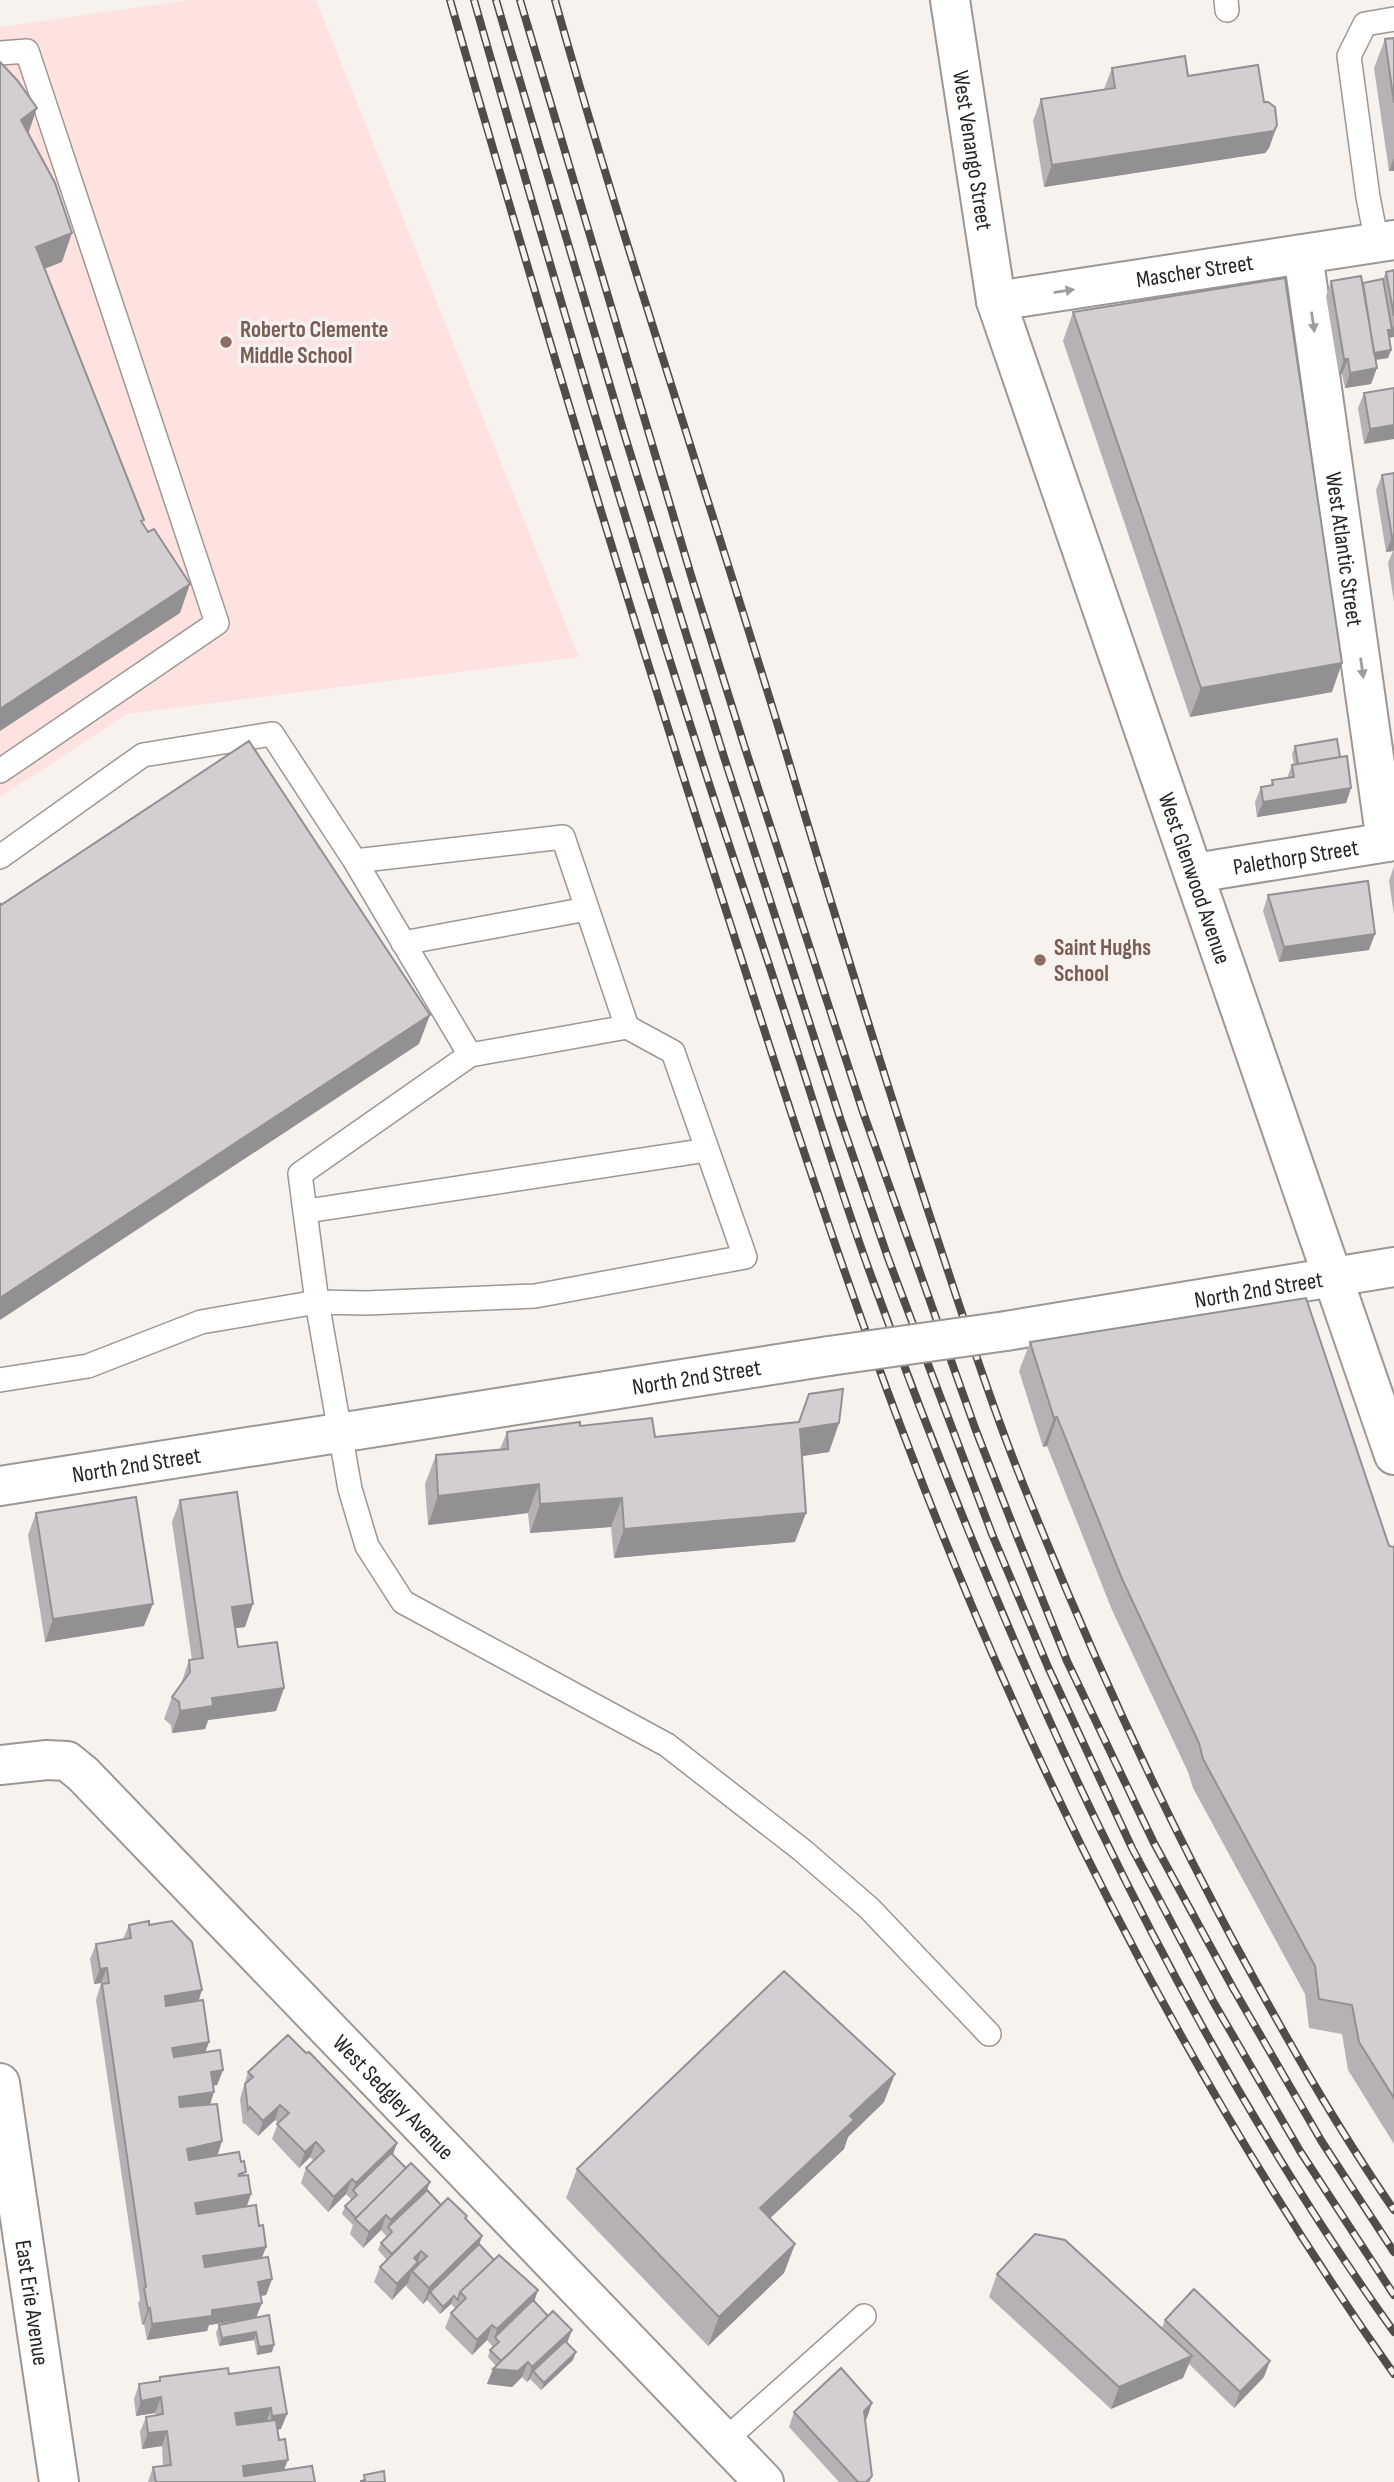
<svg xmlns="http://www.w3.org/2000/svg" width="1394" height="2482" viewBox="0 0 1394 2482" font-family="'Sofia Sans Condensed',sans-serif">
<rect width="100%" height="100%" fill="#f7f2ee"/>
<!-- education -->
<path fill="#fde2df" d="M189 0H316L579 657 127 714 0 797V27Z"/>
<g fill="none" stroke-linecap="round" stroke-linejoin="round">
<!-- service casing -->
<g stroke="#9c9793" stroke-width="26">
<path id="service" d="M1226 0 1227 10
M0 53 27 51 217 623 0 771
M1377 243 1368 197 1349 56 1365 24 1394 19
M0 857 143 755 272 734 355 861 563 837 627 1027 673 1052 745 1257 535 1296 367 1303 317 1302 201 1322 88 1366 0 1380
M355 861 470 1055 300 1174 317 1302 350 1489 367 1546 403 1602 667 1745 802 1850 869 1908 989 2034
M403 943 587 909
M470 1055 627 1027
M307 1211 707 1150
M724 2441 864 2316"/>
</g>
<!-- minor casing -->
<g stroke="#9c9793" stroke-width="42">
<g id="minor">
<path id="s1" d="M1303 254 1386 842"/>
<path id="s2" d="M996 301 1394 240"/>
<path id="s3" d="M1195 873 1394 841"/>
</g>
</g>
<!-- tertiary casing -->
<g stroke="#9c9793" stroke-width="42">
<g id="tertiary">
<path id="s4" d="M1006 1331 1394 1267"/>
<path id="s5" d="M0 1486 829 1356"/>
<path id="s6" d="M0 1765 47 1760 67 1761 83 1774 764 2482"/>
</g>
</g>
<!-- secondary casing -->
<g stroke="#9c9793" stroke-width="42">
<g id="secondary">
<path id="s7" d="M950 0 996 301 1394 1455"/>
<path id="s8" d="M0 2083 59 2482"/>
</g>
</g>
<!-- service -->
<use href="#service" stroke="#fff" stroke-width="23"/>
<!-- minor -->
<use href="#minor" stroke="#fff" stroke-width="38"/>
<!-- tertiary -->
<use href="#tertiary" stroke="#fff" stroke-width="38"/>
<!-- secondary -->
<use href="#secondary" stroke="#fff" stroke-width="38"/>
<!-- rail casing -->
<g stroke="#4f4c4a" stroke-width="8">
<path id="rail" d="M450 0C539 310 632 619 731 926 787 1102 844 1279 910 1451 1033 1776 1194 2090 1394 2374
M474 0C546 252 619 503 699 752 724 832 752 912 778 992 810 1088 838 1186 873 1281 1006 1649 1166 2012 1394 2332
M496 0 624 433 724 757 840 1118 888 1258 992 1534 1048 1667 1132 1848 1214 2003 1300 2151 1394 2295
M520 0 693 582 745 748 863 1112 975 1428 1013 1526 1067 1661 1154 1843 1233 1988 1322 2142 1394 2252
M555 0C626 253 710 501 786 752 836 920 887 1087 942 1253 968 1332 994 1412 1025 1489 1087 1644 1156 1797 1235 1944 1284 2034 1335 2125 1394 2210"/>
</g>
<!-- rail -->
<use href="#rail" stroke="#f7f2ee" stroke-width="5" stroke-dasharray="16" stroke-linecap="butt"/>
<!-- tertiary-bridge casing -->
<g stroke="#9c9793" stroke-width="42" stroke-linecap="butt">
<path id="tertiary-bridge" d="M829 1356 1006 1331"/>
</g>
<!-- tertiary-bridge -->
<use href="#tertiary-bridge" stroke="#fff" stroke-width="38"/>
</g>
<!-- wall -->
<path fill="#b5b1b5" d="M1394 38V171H1389L1374 68 1385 39Z
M1112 68 1188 76 1264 102 1277 125 1269 148 1265 153 1044 187 1033 121 1041 99 1104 89Z
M1394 270V337L1389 338 1391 350 1388 358 1376 360 1371 384 1345 388 1342 374 1339 375 1326 296 1331 281 1363 283 1383 279 1386 272Z
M1073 312 1332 692 1190 717 1063 341Z
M1394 388 1364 444 1358 408 1364 393Z
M1394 473V602L1388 563 1393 551 1386 552 1376 490 1382 475Z
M1295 746 1340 757 1351 788 1346 803 1257 817 1255 802 1261 787 1271 785 1272 780 1287 778 1292 765H1294L1292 754Z
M1394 866V915L1389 881Z
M1268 895 1369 950 1279 962 1263 911Z
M1030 1342 1389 1546 1394 1547V2144L1348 2070 1342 2034 1309 2028 1305 1994 1193 1788 1188 1772 1112 1610 1047 1446 1043 1447 1019 1371Z
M839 1423 829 1452 802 1456 795 1542 614 1558 611 1527 530 1533 528 1513 428 1525 425 1484 436 1455 500 1449 507 1432 580 1426 655 1437Z
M180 1500 245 1627 235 1628 238 1647 284 1688 276 1711 208 1720 205 1729 172 1733 171 1725 164 1719 172 1697 181 1684 189 1660H192L172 1522Z
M36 1513 144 1626 45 1642 28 1535Z
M129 1925H149L199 2001 209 2042 205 2053 223 2070 217 2085 213 2086 210 2105 217 2156 245 2175 251 2194 247 2206 259 2226 266 2247 262 2258 272 2279 266 2295 261 2296 256 2318 272 2352 257 2355 254 2340 219 2346 216 2333 219 2325 249 2319 209 2325 207 2331 147 2340 144 2324 142 2325 138 2303 140 2300 96 2000 101 1983 94 1984 90 1959 96 1944 123 1939Z
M248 2072 397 2143 393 2155 406 2168 430 2182 427 2190 441 2205 467 2216 466 2219 482 2236 479 2244 494 2260 538 2290 534 2301 548 2316 572 2330 567 2343 573 2360 541 2390 530 2379 527 2382 522 2377 512 2387 487 2384 493 2369 496 2366 488 2357 490 2350 493 2347 487 2340 472 2355 445 2328 451 2313 455 2308 451 2304 440 2314 427 2300 423 2304 406 2286 408 2283 392 2300 374 2282 380 2267 387 2260 378 2250 381 2243 387 2237 381 2230 363 2248 350 2234 353 2225 342 2214 345 2206 352 2200 346 2194 328 2212 301 2183 306 2168 314 2161 310 2157 299 2168 272 2139 278 2123 275 2120 258 2136 244 2123 243 2125 240 2099Z
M884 2102 848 2137 844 2149 770 2218 795 2244 784 2273 708 2346 566 2198 577 2169Z
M997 2274 1162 2328 1165 2320 1264 2377 1234 2408 1189 2364 1183 2378 1111 2409 989 2297Z
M279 2367 281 2429 277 2430 284 2470 315 2482H148L153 2467 163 2466 162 2446 142 2449 140 2432 146 2417 156 2415 155 2413 136 2416 134 2399 139 2384 158 2382 160 2377 229 2374Z
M794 2412 867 2418 865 2420 872 2476 870 2482H839L789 2427Z"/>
<!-- shaded-wall -->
<path fill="#939093" d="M37 108 27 137 21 120Z
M1277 125 1269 148 1265 153 1044 187 1052 165Z
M1394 158V171H1389Z
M72 233 62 262 26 276 36 247Z
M1394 325V337L1385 338 1388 330H1392Z
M1391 350 1388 358 1367 361 1370 353Z
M1344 359H1348L1342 374 1339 375Z
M1377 368 1371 384 1345 388 1350 373Z
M1394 425V439L1364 444 1370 429Z
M1394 536V548L1393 551 1386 552 1392 537Z
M190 584 180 613 0 731V709Z
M1342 663 1332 692 1190 717 1201 688Z
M1351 788 1346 803 1257 817 1263 802Z
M1375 934 1369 950 1279 962 1284 947Z
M430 1015 419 1044 0 1320V1298Z
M1057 1417 1047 1446 1043 1447 1054 1418Z
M839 1423 829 1452 789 1458 800 1429Z
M539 1484 528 1513 428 1525 438 1496Z
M622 1498 611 1527 530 1533 540 1504Z
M806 1513 795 1542 614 1558 624 1529Z
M153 1604 144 1626 45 1642 53 1619Z
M253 1604 245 1627 223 1630 232 1607Z
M284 1688 276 1711 208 1720 205 1729 172 1733 180 1711 212 1698Z
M107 1968 101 1983 94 1984 100 1969Z
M202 1990 197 2006 159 2011 165 1996Z
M209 2042 203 2058 167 2063 172 2048Z
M223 2070 217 2085 205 2087 211 2072Z
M895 2074 884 2102 848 2137 844 2149 750 2237 760 2208 850 2116Z
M214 2092 209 2108 174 2113 179 2097Z
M280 2105 275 2120 258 2136 263 2121Z
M222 2141 217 2157 181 2164 187 2149Z
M316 2142 310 2157 299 2168 305 2152Z
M397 2143 391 2159 353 2190 356 2183Z
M352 2179 346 2194 328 2212 334 2197Z
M430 2182 424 2198 388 2227 391 2220Z
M251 2194 245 2210 189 2218 195 2203Z
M386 2215 381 2230 363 2248 369 2232Z
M482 2236 477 2252 430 2292 427 2300 423 2304 429 2288Z
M795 2244 784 2273 708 2346 719 2317Z
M266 2247 260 2262 198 2271 203 2256Z
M421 2251 414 2273 412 2271 408 2283 392 2300 397 2284 414 2258Z
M272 2279 266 2295 253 2297 258 2282Z
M538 2290 533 2305 495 2337 497 2329Z
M454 2296 451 2304 440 2314 443 2307Z
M262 2303 256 2318 209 2325 207 2331 147 2340 152 2324 212 2310Z
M150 2308 144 2324 142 2325 148 2309Z
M492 2325 487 2340 472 2355 477 2340Z
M572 2330 566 2345 533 2371 530 2379 527 2382 532 2367Z
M256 2332 254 2340 219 2346 222 2338Z
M274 2345 272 2352 257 2355 259 2347Z
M576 2352 573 2360 541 2390 544 2383Z
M1192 2356 1183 2378 1111 2409 1119 2387Z
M1270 2361 1264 2377 1234 2408 1240 2392Z
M528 2362 522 2377 512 2387 487 2384 493 2369Z
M161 2397 155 2413 136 2416 141 2401Z
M872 2403 867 2418 859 2426 864 2411Z
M271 2408 266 2424 229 2429 235 2413Z
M287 2414 281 2429 267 2431 272 2416Z
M167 2431 162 2446 142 2449 148 2433Z
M288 2460 282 2475 238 2481 243 2466Z"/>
<!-- building -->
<path fill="#d2ced2" stroke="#939093" stroke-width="2" d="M1394 38V103L1385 39Z
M1185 56 1188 76 1258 65 1264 102H1268L1275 107 1277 125 1274 131 1052 165 1041 99 1115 88 1112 68Z
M0 62 17 80 37 108 21 120 55 183 72 233 36 247 144 520 141 521 148 532 154 529 190 584 0 709Z
M1394 270V316L1386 272Z
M1361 276 1377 368 1350 373 1348 359H1344L1331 281Z
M1285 278 1342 663 1201 688 1073 312Z
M1383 279 1392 330H1388L1391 350 1374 353 1363 283Z
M1394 388V425L1370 429 1364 393Z
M1394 473V536L1392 537 1382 475Z
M1337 739 1340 757 1298 764 1295 746Z
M249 741 430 1015 0 1298V903L1 905Z
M1347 756 1351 788 1263 802 1261 787 1273 785 1272 780 1294 777 1292 765Z
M1368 881 1375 934 1284 947 1268 895Z
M1306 1298 1389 1546 1394 1547V2098L1359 2042 1352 2005 1319 1999 1315 1966 1203 1759 1199 1743 1123 1581 1057 1417 1054 1418 1030 1342Z
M843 1389 839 1423 800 1429 806 1513 624 1529 622 1498 540 1504 539 1484 438 1496 436 1455 508 1449 507 1432 580 1422V1426L652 1418 655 1437 799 1422 809 1394Z
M237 1492 253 1604 232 1607 238 1647 277 1642 284 1688 212 1698 213 1706 180 1711 179 1702 172 1697 190 1672 189 1660 203 1658 180 1500Z
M136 1497 153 1604 53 1619 36 1513Z
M149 1921V1925L172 1921 192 1942 202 1990 165 1996 166 2006 203 2000 209 2042 172 2048 174 2057 220 2050 223 2070 211 2072 214 2092 179 2097 180 2107 217 2104 222 2141 187 2149 189 2160 239 2152 241 2162 244 2161 246 2172 239 2174V2176L248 2175 251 2194 195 2203 197 2214 256 2205 259 2226 263 2225 266 2247 203 2256 205 2267 268 2257 272 2279 258 2282 262 2303 212 2310V2316L152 2324 150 2308 148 2309 146 2299 144 2288 146 2287 102 1984 109 1983 107 1968 100 1969 96 1944 131 1938 129 1925Z
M784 1971 895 2074 850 2116 854 2120 760 2208 795 2244 719 2317 577 2169Z
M288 2035 306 2053 309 2052 397 2143 356 2183 352 2179 334 2197 306 2168 324 2151 316 2142 305 2152 277 2124 289 2113 280 2105 263 2121 250 2107 248 2110 245 2084 253 2077 248 2072Z
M391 2153 406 2168 356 2218 345 2206 357 2195 353 2190Z
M411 2163 430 2182 391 2220 386 2215 369 2232 355 2219Z
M427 2190 441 2205 392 2254 381 2243 392 2232 388 2227Z
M448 2198 467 2216 465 2218 482 2236 429 2288 412 2271 427 2256 421 2251 414 2258 418 2262 397 2284 380 2267Z
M1035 2234 1065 2240 1192 2356 1119 2387 997 2274Z
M479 2244 494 2260 460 2292 458 2300 454 2296 443 2307 430 2292Z
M499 2255 538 2290 497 2329 492 2325 477 2340 451 2313 466 2298 460 2292Z
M1194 2289 1270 2361 1240 2392 1165 2320Z
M533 2300 548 2316 501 2361 490 2350 499 2342 495 2337Z
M553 2311 572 2330 532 2367 528 2362 518 2371 493 2369Z
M269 2315 274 2345 259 2347 256 2332 222 2338 219 2325Z
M565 2341 576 2352 544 2383 533 2371Z
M279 2367 287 2414 272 2416 271 2408 235 2413 237 2425 276 2420 279 2440 285 2439 288 2460 243 2466 244 2476 312 2466 315 2482H156L153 2467 171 2465 167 2431 148 2433 146 2417 163 2414 161 2397 141 2401 139 2384 160 2381V2377L228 2368 229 2374Z
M841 2368 872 2403 864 2411 872 2476 866 2482H858L794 2412Z
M384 2471 385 2482H361V2481L365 2480 364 2475Z"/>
<!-- one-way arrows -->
<defs><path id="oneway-solid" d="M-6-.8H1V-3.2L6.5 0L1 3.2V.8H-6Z" transform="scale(1.75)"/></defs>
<g fill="#9e9d9c">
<use href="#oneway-solid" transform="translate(1064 291) rotate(-9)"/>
<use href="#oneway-solid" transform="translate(1313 322) rotate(82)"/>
<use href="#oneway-solid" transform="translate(1362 668) rotate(82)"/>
</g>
<!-- markers -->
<g fill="#8d6e63" stroke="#f7f2ee" stroke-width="2.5">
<circle cx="226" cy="342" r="7"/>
<circle cx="1040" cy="960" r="7"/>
</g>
<g text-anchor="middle" stroke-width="7" stroke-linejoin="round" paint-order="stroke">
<!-- street labels -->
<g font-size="23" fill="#272523" stroke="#f7f2ee">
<text dy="8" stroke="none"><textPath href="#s7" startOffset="152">West Venango Street</textPath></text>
<text dy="8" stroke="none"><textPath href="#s2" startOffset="201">Mascher Street</textPath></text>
<text dy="8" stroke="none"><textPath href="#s1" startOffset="298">West Atlantic Street</textPath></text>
<text dy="8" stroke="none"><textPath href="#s3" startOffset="102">Palethorp Street</textPath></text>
<text dy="8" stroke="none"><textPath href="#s7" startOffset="915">West Glenwood Avenue</textPath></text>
<text dy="8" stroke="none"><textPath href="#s4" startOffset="256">North 2nd Street</textPath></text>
<text dy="8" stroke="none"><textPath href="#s5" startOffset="705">North 2nd Street</textPath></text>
<text dy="8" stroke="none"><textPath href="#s5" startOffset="138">North 2nd Street</textPath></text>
<text dy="8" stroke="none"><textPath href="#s6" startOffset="536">West Sedgley Avenue</textPath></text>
<text dy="8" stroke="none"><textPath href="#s8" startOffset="222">East Erie Avenue</textPath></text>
</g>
<!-- education labels -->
<g font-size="23" font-weight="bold" fill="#785e54" stroke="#f7f2ee" text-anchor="start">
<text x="240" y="337">Roberto Clemente<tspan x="240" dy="26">Middle School</tspan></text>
<text x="1054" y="955">Saint Hughs<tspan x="1054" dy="26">School</tspan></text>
</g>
</g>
</svg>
